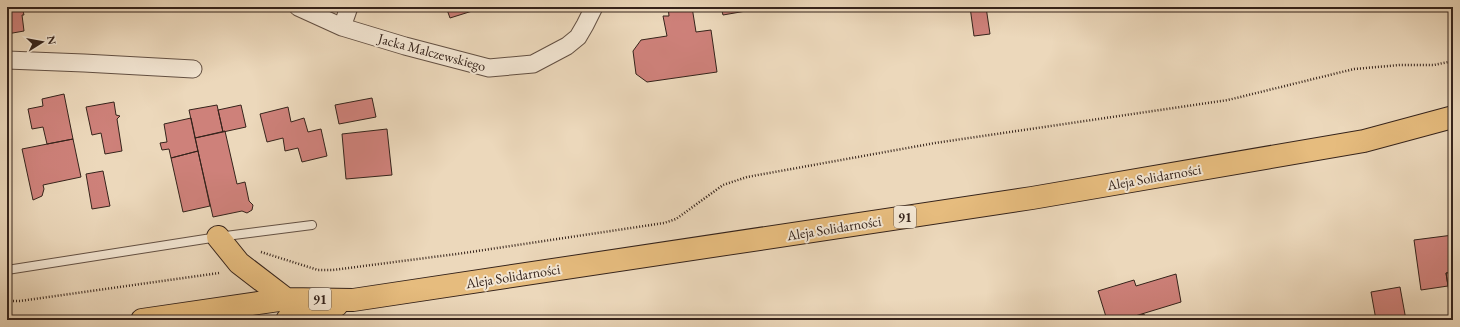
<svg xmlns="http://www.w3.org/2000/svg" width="1460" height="327" viewBox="0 0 1460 327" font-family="'EB Garamond',serif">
<rect width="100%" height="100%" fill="#ecd8bb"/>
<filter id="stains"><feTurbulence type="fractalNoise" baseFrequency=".005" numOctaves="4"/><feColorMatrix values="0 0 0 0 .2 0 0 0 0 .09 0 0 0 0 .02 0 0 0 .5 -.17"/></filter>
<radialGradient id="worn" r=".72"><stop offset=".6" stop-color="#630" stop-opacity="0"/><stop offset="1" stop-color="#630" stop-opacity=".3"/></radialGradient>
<!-- building -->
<path fill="#ce817a" stroke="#35231b" d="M7 7H22L24 15H22L24 31 7 34Z
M398 7H412L411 11Z
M446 7H485L450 18Z
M668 7H692L696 32 711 30 717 72 647 82 636 74 633 51 641 40 667 36 663 16H669Z
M721 7H745L746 11 723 15Z
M970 7H986L990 34 974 36Z
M64 94 73 139 47 144 43 127 32 129 28 109 43 106 42 99Z
M372 98 376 117 339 124 335 105Z
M114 102 116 115 120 116 117 119 122 151 105 154 101 133 92 135 86 107Z
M217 105 223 132 195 138 189 110Z
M241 105 246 127 223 132 218 110Z
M288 107 291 122 304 118 308 132 321 129 327 156 302 162 298 148 285 151 283 138 267 142 260 114Z
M191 118 198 151 171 158 169 149 162 150 160 143 167 142 164 124Z
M387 129 392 175 346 179 342 134Z
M225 131 237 184 245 182 249 201 253 205 252 210 247 213 242 211 213 217 195 138Z
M73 139 81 177 43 185 44 189 42 196 33 200 22 149Z
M198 151 210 206 183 212 171 158Z
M103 171 110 206 92 209 86 174Z
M1453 235V272L1446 273 1448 286 1421 290 1414 240Z
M1453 272V318L1446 273Z
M1176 274 1181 302 1122 320H1107L1098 291 1134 280 1136 286Z
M1400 287 1406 320H1376L1371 292Z
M1144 314 1146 320H1122Z"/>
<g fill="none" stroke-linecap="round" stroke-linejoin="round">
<!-- lane casing -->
<g stroke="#635043" stroke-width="10">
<path id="lane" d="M7 270 218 237 312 225"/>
</g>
<!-- street casing -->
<g stroke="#635043" stroke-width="19">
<path id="street" d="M298 7 342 27 405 46 489 68 533 64 567 46 578 37 585 25 594 7
M342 27 349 7
M7 60 84 63 193 69"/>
</g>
<!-- primary casing -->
<g stroke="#35231b" stroke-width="24">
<path id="primary" d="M218 237 239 263 286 299
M142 320 286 299 353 300 1032 198 1364 141 1453 117
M287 320 295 319 337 305"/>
</g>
<!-- path -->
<path stroke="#35231b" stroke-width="2.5" stroke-dasharray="1 2" stroke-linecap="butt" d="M261 252 318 270H333L464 253 664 223 676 219 723 185 747 177 935 143 1228 100 1354 69 1400 65H1434L1453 61
M7 301H20L219 273"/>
<!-- lane -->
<use href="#lane" stroke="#f3e6d3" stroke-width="8"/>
<!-- street -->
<use href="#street" stroke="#f3e6d3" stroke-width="17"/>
<!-- primary -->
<use href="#primary" stroke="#e6bc7e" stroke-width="22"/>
</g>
<g text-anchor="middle" stroke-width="4" stroke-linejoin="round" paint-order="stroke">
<!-- shield labels -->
<g fill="#f3e6d3" stroke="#6e5e52" stroke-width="1">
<rect x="894" y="206" width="22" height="22" rx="3"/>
<rect x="309" y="288" width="22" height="22" rx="3"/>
</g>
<g font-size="13" font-weight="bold" fill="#35231b">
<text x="905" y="222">91</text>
<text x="320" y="304">91</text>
</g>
<!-- street labels -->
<g font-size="14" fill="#35231b" stroke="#f3e6d3">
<text transform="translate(432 52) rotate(15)" y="5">Jacka Malczewskiego</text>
<text transform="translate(1154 177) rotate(-10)" y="5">Aleja Solidarności</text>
<text transform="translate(834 228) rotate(-9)" y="5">Aleja Solidarności</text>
<text transform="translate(513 276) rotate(-9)" y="5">Aleja Solidarności</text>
</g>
</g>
<!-- margin -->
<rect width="1460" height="327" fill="none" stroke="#ecd8bb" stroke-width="24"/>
<rect x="8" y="8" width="1444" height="311" fill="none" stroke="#35231b" stroke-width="2"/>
<rect x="12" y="12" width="1436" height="303" fill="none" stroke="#35231b"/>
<!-- north arrow -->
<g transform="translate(42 42) rotate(79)" stroke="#f3e6d3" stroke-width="3" paint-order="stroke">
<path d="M0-3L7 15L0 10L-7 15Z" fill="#35231b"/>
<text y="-6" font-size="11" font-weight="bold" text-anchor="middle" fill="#35231b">N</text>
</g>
<rect width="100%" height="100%" filter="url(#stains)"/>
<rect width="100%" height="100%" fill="url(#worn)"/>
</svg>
